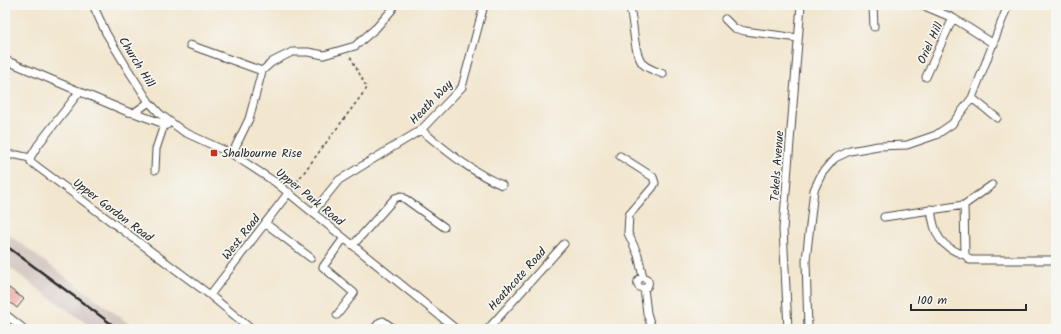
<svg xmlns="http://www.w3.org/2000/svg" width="1061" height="334" viewBox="0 0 1061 334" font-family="Kalam,sans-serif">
<rect width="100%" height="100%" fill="#f6f6f2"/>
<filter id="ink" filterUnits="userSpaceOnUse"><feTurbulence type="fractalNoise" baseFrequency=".025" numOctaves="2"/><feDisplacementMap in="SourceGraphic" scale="8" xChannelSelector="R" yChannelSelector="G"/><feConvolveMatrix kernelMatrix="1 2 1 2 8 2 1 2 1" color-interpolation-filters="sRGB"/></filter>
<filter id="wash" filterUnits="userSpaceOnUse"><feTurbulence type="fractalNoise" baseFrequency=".012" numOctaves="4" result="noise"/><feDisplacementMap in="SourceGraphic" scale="16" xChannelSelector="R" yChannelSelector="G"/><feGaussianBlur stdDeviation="0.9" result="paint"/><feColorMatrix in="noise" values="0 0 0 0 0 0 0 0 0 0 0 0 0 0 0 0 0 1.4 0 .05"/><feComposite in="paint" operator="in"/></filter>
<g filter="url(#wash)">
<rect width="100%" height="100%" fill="#f2e6ce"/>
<!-- industrial -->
<path fill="#cfc0ba" d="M5 232 120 317 136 329H94L48 296 5 264Z"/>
<g id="blocks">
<!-- building -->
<path fill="#e58f83" d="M9 288 24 299 17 308 5 298V293Z"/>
</g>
</g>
<g filter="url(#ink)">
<use href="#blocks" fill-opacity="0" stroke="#494743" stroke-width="1"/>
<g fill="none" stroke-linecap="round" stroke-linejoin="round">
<!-- minor casing -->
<g stroke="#494743" stroke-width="9">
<path id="minor" d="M93 5 106 33 129 71 149 102 160 114 184 132 232 154 275 182 456 329
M629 5C635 21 632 51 643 64 648 69 656 71 663 74
M922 5 953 18 994 44
M725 19 734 28 745 31 798 38
M874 27 873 7 875 5
M190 45 262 71
M5 60 128 112 134 113 149 102
M926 77 953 18
M80 91 38 145 30 158 31 162 210 295 251 329
M972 98 997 118
M134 113 167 125
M421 130C447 151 471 172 502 185
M232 154 249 119 262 71 272 62 292 52H308L324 55 355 46 376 28 392 10 393 5
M5 155H17L30 158
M620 156 653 177 655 183 653 187 629 215 628 233 638 255 643 277
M155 170 156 149 164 125
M964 205 992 185
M931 209C934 235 940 247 965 255
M313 212 339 180 421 130 462 87 484 5
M884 217 964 205 965 255 970 260H1056
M265 223 311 258
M353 245 395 198 401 196 444 227
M637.5 283a5.5 5.5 0 1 1 11 0a5.5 5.5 0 1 1-11 0Z
M644 288 647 313 652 329
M210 295 289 192
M5 314 24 329
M337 315 354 293 323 267 344 238
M374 329 380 322 383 321 394 329
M488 329 564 244
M788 329 783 229 801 5
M808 329 806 260 814 190 822 173 835 158 850 151 878 146 907 145 936 135 952 124 972 98 1008 5"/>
</g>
<!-- path -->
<path stroke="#494743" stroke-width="1.5" stroke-dasharray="3 3" stroke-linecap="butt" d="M293 187 367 88 349 54"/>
<!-- minor -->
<use href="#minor" stroke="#fff" stroke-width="7"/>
<!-- rail -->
<path stroke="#2b2b2b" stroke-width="2.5" d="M5 245 118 329"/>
</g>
</g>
<!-- markers -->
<rect fill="#c8321e" stroke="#f6f6f2" stroke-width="1.5" x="210" y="149" width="8" height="8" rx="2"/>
<g text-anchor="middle" stroke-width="3.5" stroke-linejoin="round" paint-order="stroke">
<!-- street labels -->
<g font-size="12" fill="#2b2b2b" stroke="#f6f6f2">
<text transform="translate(930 43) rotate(-65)" y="4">Oriel Hill</text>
<text transform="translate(137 62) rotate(58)" y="4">Church Hill</text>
<text transform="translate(431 102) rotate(-46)" y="4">Heath Way</text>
<text transform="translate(777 166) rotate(-86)" y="4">Tekels Avenue</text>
<text transform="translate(310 197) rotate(39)" y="4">Upper Park Road</text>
<text transform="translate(113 210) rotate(37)" y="4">Upper Gordon Road</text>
<text transform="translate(241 237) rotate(-52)" y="4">West Road</text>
<text transform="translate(517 279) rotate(-48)" y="4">Heathcote Road</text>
</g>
<!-- poi labels -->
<g font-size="12" fill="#2b2b2b" stroke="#f6f6f2" text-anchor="start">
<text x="222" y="157">Shalbourne Rise</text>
</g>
</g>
<!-- margin -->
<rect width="1061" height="334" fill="none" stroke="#f6f6f2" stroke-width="20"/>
<!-- scale -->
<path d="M911 304v6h115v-6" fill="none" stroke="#2b2b2b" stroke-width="2"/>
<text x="917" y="304" font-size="12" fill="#2b2b2b" stroke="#f6f6f2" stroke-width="3" paint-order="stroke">100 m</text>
</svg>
